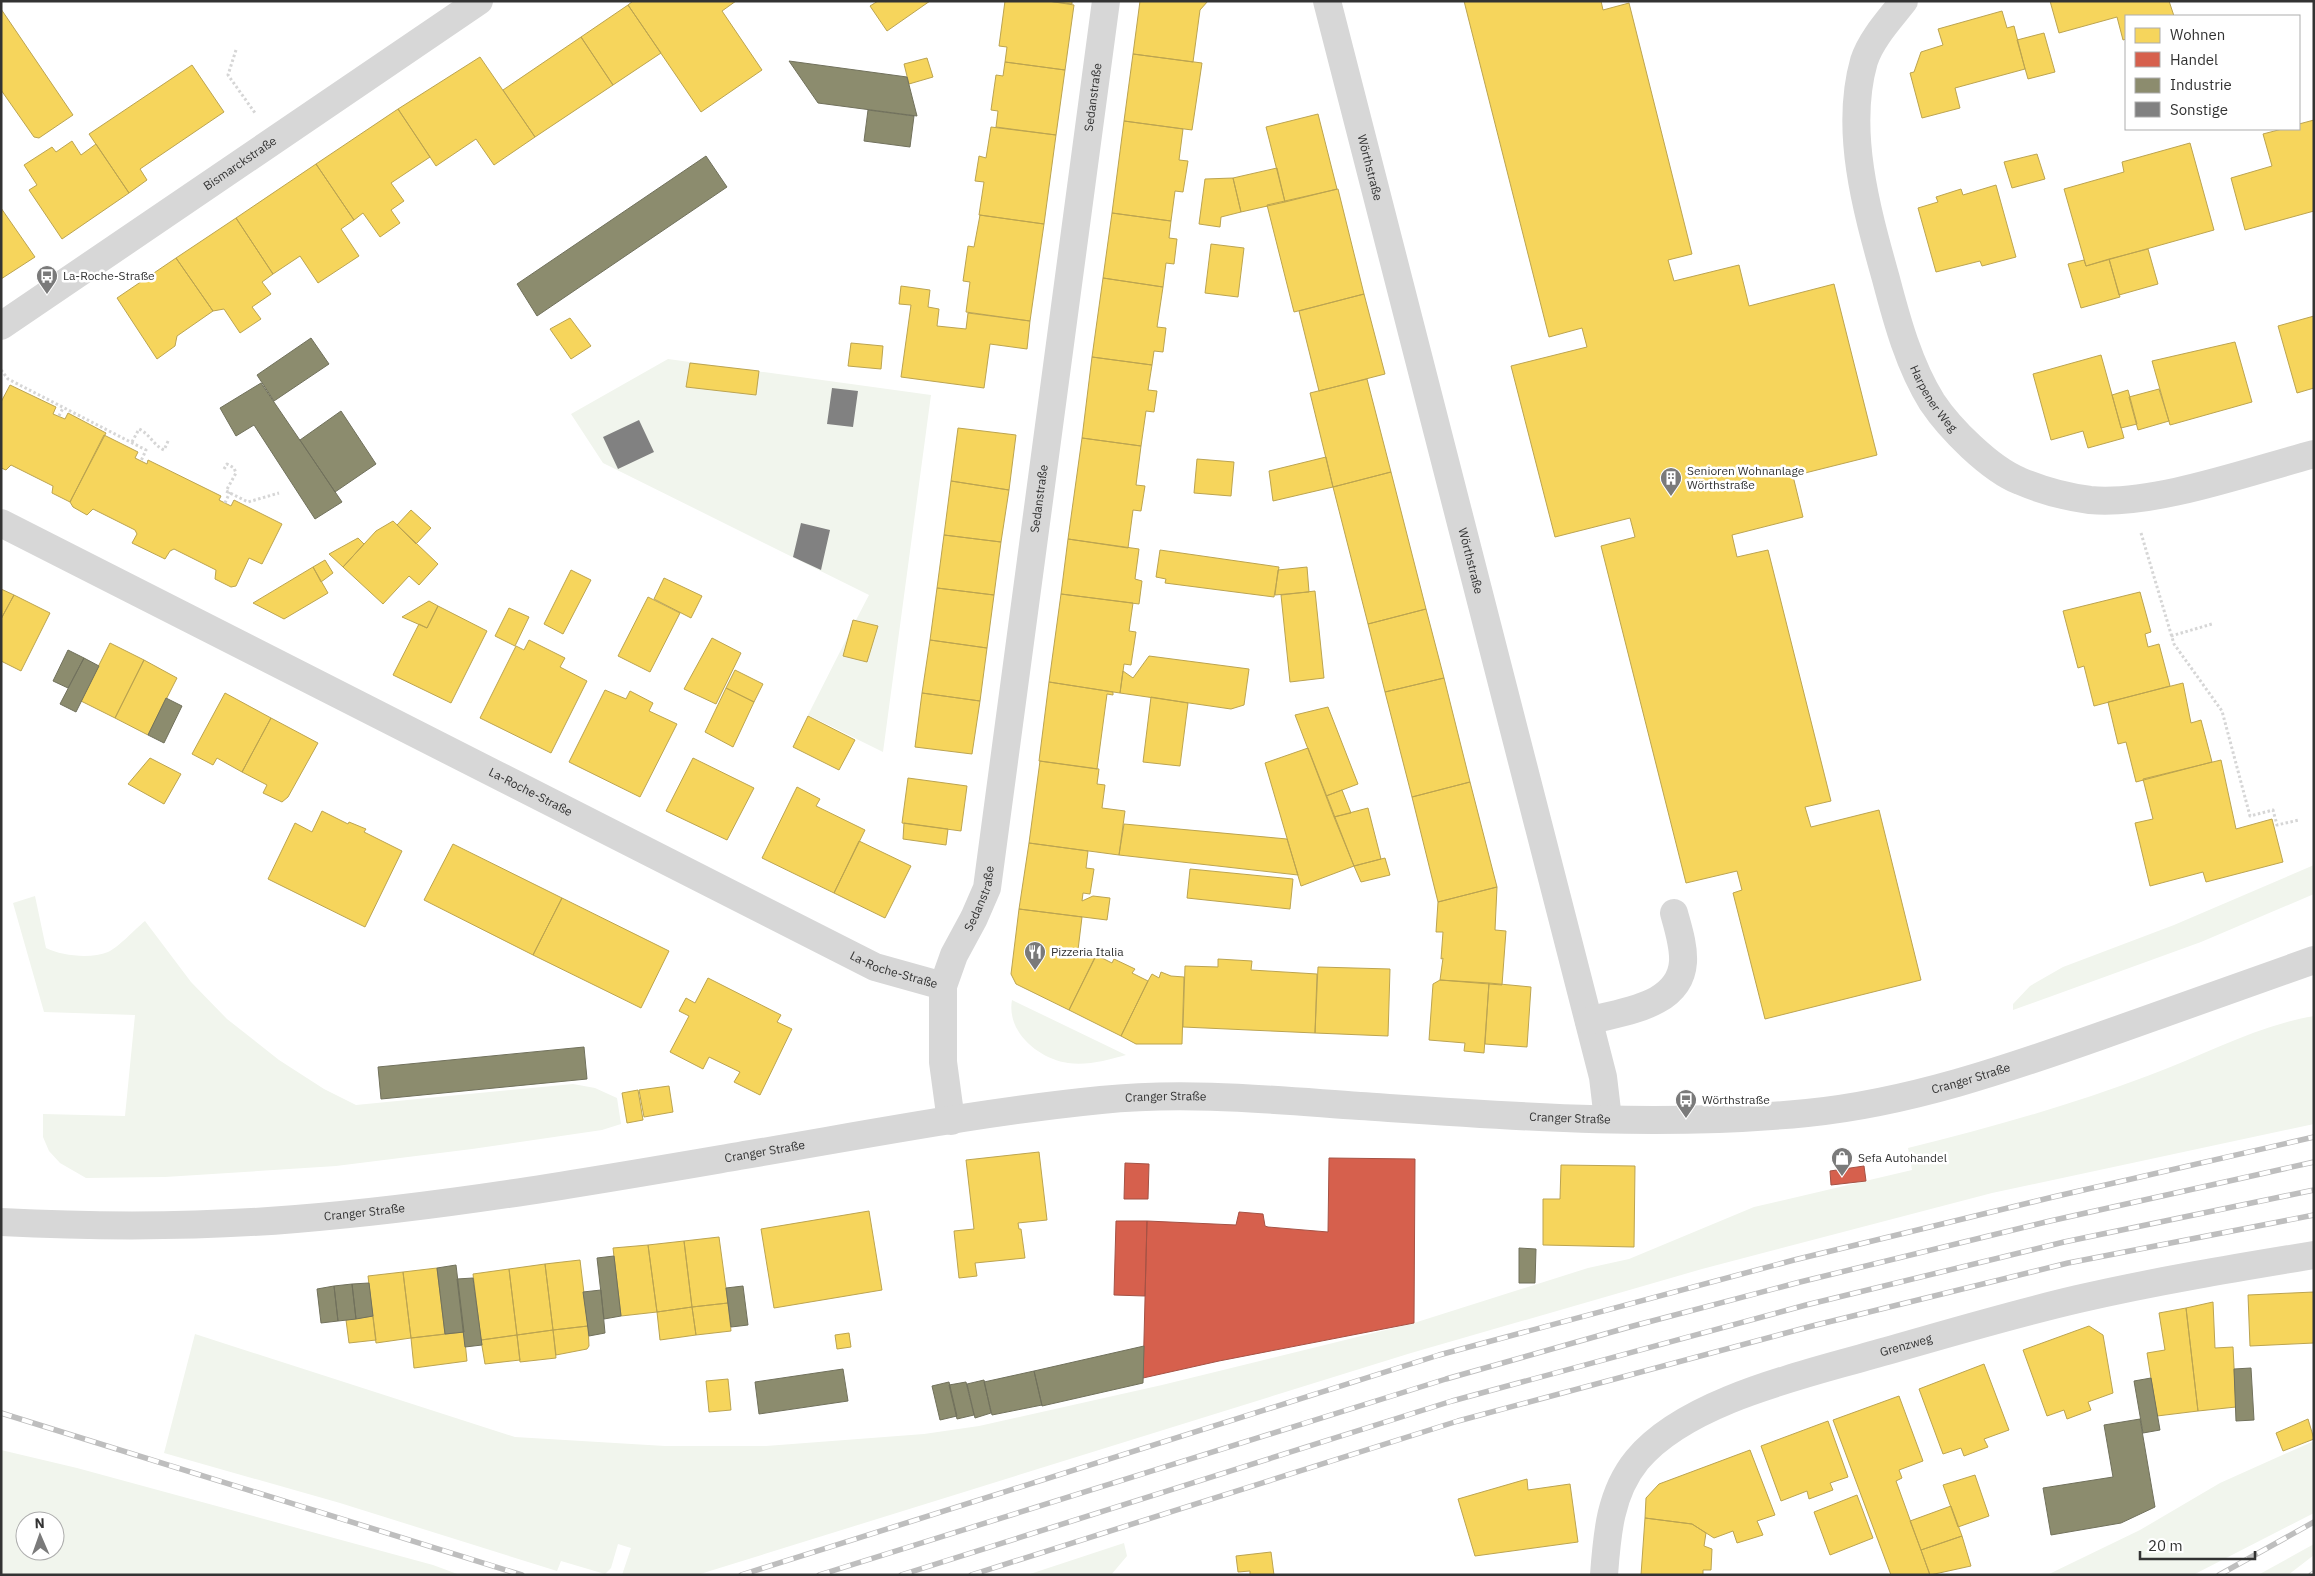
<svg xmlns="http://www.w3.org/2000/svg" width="2315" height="1576" viewBox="0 0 2315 1576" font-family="'IBM Plex Sans',sans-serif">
<rect width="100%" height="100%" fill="#fff"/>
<!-- green -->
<path fill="#f1f5ed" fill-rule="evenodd" d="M668 359 931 395 883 752 808 715 849 634 853 620H856L869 595 603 463 571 414Z
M2314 865V894L2201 942 2013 1010V1004L2030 986 2063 967 2174 925Z
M35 896 46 948C62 956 91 959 108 952 119 947 135 929 145 921L191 982 227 1019 279 1060 324 1089 356 1105 573 1084 595 1088 617 1098 621 1124 602 1130 472 1149 336 1166 165 1177 86 1178 60 1163 49 1151 43 1137V1114L125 1116 135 1015 44 1012 13 903Z
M1012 1000 1126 1055C1108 1060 1087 1066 1068 1063 1039 1059 1006 1032 1012 1000Z
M2314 1016V1124L1992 1193 1702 1269 1411 1353 697 1575H622L631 1548 618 1544 611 1568 605 1574 561 1561 557 1571 340 1503 164 1453 195 1334 515 1437 665 1446H766L924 1434 979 1426 1162 1385 1414 1323 1588 1268 1629 1259 1754 1207 1912 1170 1908 1148C1990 1128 2071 1105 2150 1075 2205 1055 2256 1026 2314 1016Z
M2314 1441V1513L2193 1575H2047L2140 1530 2220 1483Z
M1 1450 77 1468 433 1565 460 1575H1ZM25 1521H55V1551H25Z
M1124 1543 1127 1556 1111 1575H1027Z
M2314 1544V1555L2288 1575H2258Z"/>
<!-- homes -->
<path fill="#f6d55c" stroke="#bca450" d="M633 1H736L722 11 762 70 701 112 628 5Z
M878 1H930L887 31 870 6Z
M1005 1H1048L1074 5 1065 70 1005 62 1007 47 999 46Z
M1048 1H1072V4Z
M1140 1H1208L1200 10 1193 62 1133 54Z
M1464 1H1601L1603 10 1629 3 1692 254 1668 260 1674 281 1739 265 1749 306 1834 284 1877 455 1793 476 1803 517 1732 535 1737 557 1768 550 1831 801 1805 807 1811 827 1879 810 1921 980 1765 1019 1733 893 1742 890 1737 871 1686 883 1601 546 1635 537 1630 518 1555 537 1511 366 1587 347 1582 328 1549 337Z
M2050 1H2169L2174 16H2126V39L2123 40 2117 17 2059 33Z
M628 5 661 53 613 85 581 37Z
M1 9 73 115 39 138 34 137 1 90Z
M2002 11 2007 28 2014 26 2025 69 1955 88 1960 108 1922 118 1910 73 1914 72 1921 52 1943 45 1938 29Z
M2044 33 2055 72 2028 79 2017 40Z
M581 37 613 85 535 137 503 90Z
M1133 54 1202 63 1192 130 1124 121Z
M480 57 535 137 494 165 476 139 436 166 398 109Z
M927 58 933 77 909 84 904 64Z
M1005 62 1065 70 1056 135 996 127 998 111 991 110 996 75 1003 76Z
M192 65 224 112 140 169 147 180 129 193 89 134Z
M398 109 430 157 391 183 404 201 391 210 400 223 380 237 363 213 354 220 316 164Z
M1318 114 1337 189 1285 202 1266 127Z
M2314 120V211L2245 230 2231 178 2272 166 2263 134 2282 129H2299V124Z
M1124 121 1183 129 1179 160 1188 161 1183 192 1175 191 1171 221 1112 213Z
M991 127 1056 135 1044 224 979 215 984 182 975 181 979 156 986 158Z
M72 141 81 155 96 144 129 193 62 239 29 190 37 185 24 165 52 147 56 152Z
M2190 143 2214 230 2086 266 2064 189 2124 172 2122 162Z
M2037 154 2045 179 2012 188 2004 162Z
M316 164 354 220 341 229 359 256 318 283 300 256 273 274 236 218Z
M1277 168 1285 202 1241 212 1233 178Z
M1233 178 1241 212 1221 217 1220 227 1199 224 1205 179Z
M1996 185 2016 257 1982 266 1980 261 1936 272 1918 208 1938 202 1936 197 1961 189 1963 195Z
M1338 189 1364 294 1294 312 1267 205Z
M1 208 35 257 1 279Z
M1112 213 1171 221 1169 238 1177 239 1174 264 1166 263 1163 287 1103 278Z
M980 215 1044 224 1030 321 966 312 970 282 963 281 968 246 974 247Z
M236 218 273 274 262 282 271 294 252 307 261 319 240 333 224 309 213 311 176 258Z
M1211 244 1244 248 1238 297 1205 293Z
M2148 249 2158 284 2119 295 2109 259Z
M176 258 213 311 177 336 175 346 157 359 117 298Z
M2109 259 2120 297 2081 308 2068 264 2084 260 2086 266Z
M1103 278 1163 287 1157 327 1166 328 1163 352 1154 351 1152 365 1092 357Z
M901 286 930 290 928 307 939 309 937 326 966 329 968 313 1030 321 1027 349 990 344 984 388 901 377 911 305 899 304Z
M1364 294 1385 374 1319 391 1299 311Z
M2314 316V388L2297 393 2278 326Z
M570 318 591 346 571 359 550 329Z
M2235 342 2252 402 2170 425 2152 361Z
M851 343 883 346 881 369 848 366Z
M2101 355 2124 438 2088 448 2083 431 2051 440 2033 374Z
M1092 357 1152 365 1148 390 1157 391 1154 412 1146 411 1141 446 1082 438Z
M690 363 759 371 756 395 686 387Z
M1367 379 1391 472 1333 487 1310 393Z
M10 385 56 407 53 414 65 419 68 413 106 433 70 502 52 493 53 486 11 465 6 470 1 468V402Z
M2159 389 2169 421 2138 430 2129 397Z
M2128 390 2137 424 2121 428 2112 395Z
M958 428 1016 435 1009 490 951 481Z
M104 435 138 452 135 458 147 464 148 460 221 496 219 500 231 506 234 500 282 524 262 564 249 558 236 586 231 587 215 579 216 570 174 549 170 551 165 559 132 543 137 534 135 530 93 509 87 515 73 507 70 502Z
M1082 438 1141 446 1136 485 1145 486 1141 511 1133 510 1128 548 1068 539Z
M1326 457 1333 487 1273 501 1269 471Z
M1197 459 1234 462 1231 496 1194 493Z
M1391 472 1426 609 1368 624 1333 487Z
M951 481 1009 490 1001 542 944 535Z
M411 510 431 528 416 544 397 525Z
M393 521 438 564 419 585 409 576 383 604 343 567 376 531Z
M944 535 1001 542 994 595 937 588Z
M358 538 364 544 343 567 329 554Z
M1068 539 1139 549 1135 579 1142 581 1139 604 1061 594Z
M1160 550 1279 567 1274 597 1165 583 1166 579 1156 577Z
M325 560 333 573 321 582 313 567Z
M313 567 328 593 284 619 253 603Z
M1307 567 1309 592 1275 595 1278 570Z
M571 570 591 580 563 634 544 624Z
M664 578 702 596 691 618 654 599Z
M937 588 994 595 987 648 930 640Z
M1 589 14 595 1 619Z
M1315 591 1324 678 1290 682 1281 595Z
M2140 592 2151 632 2145 634 2148 647 2159 644 2170 686 2094 706 2084 666 2078 668 2063 611Z
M1061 594 1133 603 1129 631 1136 632 1131 665 1124 664 1120 693 1049 682Z
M14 595 50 613 21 671 1 661V619Z
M648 597 680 613 650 672 618 656Z
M429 601 438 606 427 628 402 617Z
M438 606 487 631 451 703 393 675 419 624 427 628Z
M509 608 529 617 515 646 495 636Z
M1426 609 1444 678 1385 692 1368 624Z
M853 620 878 626 867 662 843 656Z
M712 638 741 653 716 704 684 689Z
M529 640 565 658 560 667 587 681 551 753 480 718 516 646 524 650Z
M930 640 987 648 980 701 922 693Z
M110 643 144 660 115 718 81 701Z
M1149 656 1249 669 1244 705 1231 709 1120 693 1123 671 1133 678Z
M144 660 177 678 148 735 115 718Z
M735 670 763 684 754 702 726 688Z
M1444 678 1470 782 1412 797 1385 692Z
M1049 682 1113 692V695L1107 694 1097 769 1039 761Z
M2183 683 2191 723 2201 720 2212 762 2136 782 2126 742 2118 744 2108 702Z
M726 688 754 702 733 747 705 732Z
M605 690 626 699 630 691 653 703 649 711 677 724 640 797 569 762Z
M225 693 271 718 242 772 217 758 213 765 192 754Z
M922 693 980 701 972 754 915 747Z
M1151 697 1188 703 1180 766 1143 762Z
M1328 707 1358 784 1326 796 1295 715Z
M808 716 855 740 839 770 793 747Z
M271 718 318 743 288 797 282 802 263 793 267 785 242 772Z
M1308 748 1354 866 1301 886 1265 763Z
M150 758 181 774 164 804 128 784Z
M693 758 754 788 727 840 666 811Z
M2221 760 2236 829 2272 819 2283 862 2206 882 2203 872 2150 886 2135 823 2153 819 2143 779Z
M1040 761 1099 769 1097 784 1105 785 1102 808 1125 811 1119 855 1029 843Z
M908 778 967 786 961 831 902 823Z
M1470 782 1497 887 1438 902 1412 797Z
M797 787 820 799 816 806 865 830 834 893 762 858Z
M1342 790 1351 813 1334 817 1326 796Z
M1368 808 1381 859 1354 866 1334 817Z
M322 811 348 824 349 822 366 829 364 832 402 851 365 927 268 879 295 823 312 832Z
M904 823 948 829 946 845 903 839Z
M1124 824 1287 839 1298 875 1119 855Z
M859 841 911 866 885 918 834 893Z
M1029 843 1088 851 1086 868 1094 869 1090 894 1083 893 1082 901 1093 896 1110 898 1107 920 1019 909Z
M453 844 562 898 533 955 424 900Z
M1385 858 1390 875 1361 882 1354 866Z
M1190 869 1293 879 1290 909 1187 898Z
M1497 887 1495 930 1506 931 1502 985 1440 980 1443 958 1441 959 1443 932H1436L1438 902Z
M562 898 669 951 641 1008 533 955Z
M1019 909 1082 917 1078 950 1095 958 1069 1010 1016 984 1011 974Z
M1096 955 1112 963 1114 959 1135 969 1132 973 1148 981 1121 1036 1069 1010Z
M1218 959 1252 961 1251 970 1317 974 1315 1033 1183 1027 1185 966 1218 967Z
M1318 967 1390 969 1388 1036 1315 1033Z
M1161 972 1171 976 1184 977 1182 1044H1136L1121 1036 1148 981 1152 974 1159 978Z
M708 978 781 1015 777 1022 792 1029 760 1095 734 1082 740 1072 709 1057 703 1069 670 1052 689 1016 679 1011 686 998 695 1003Z
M1440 980 1489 983 1484 1053 1464 1051 1465 1043 1429 1040 1433 984Z
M1489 983 1531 987 1527 1047 1485 1044Z
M669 1086 673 1112 644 1117 639 1090Z
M638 1090 643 1120 627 1123 622 1093Z
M1039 1152 1047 1220 1018 1223 1019 1229H1021L1025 1258 975 1263 977 1276 959 1278 954 1231 974 1229 966 1160Z
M1561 1165 1635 1166 1634 1247 1543 1245V1199H1560Z
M869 1211 882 1290 774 1308 761 1229Z
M719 1237 728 1303 692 1307 684 1241Z
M684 1241 692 1307 657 1312 648 1245Z
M648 1245 657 1312 621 1316 613 1248Z
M580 1260 588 1326 553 1330 545 1264Z
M545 1264 553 1330 517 1335 509 1269Z
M437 1268 445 1334 411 1338 403 1272Z
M509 1269 517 1335 481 1340 473 1274Z
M403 1272 411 1338 376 1343 368 1276Z
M2314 1292V1343L2250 1346 2248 1295Z
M2213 1302 2215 1348 2233 1347 2236 1407 2198 1411 2186 1308Z
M728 1303 731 1331 696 1335 692 1307Z
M692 1307 696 1335 660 1340 657 1312Z
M2186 1308 2198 1411 2157 1416 2147 1353 2165 1350 2159 1313Z
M373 1316 376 1340 349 1343 346 1320Z
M588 1326 589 1346 587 1349 556 1355 553 1330Z
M2089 1326 2103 1335 2113 1393 2088 1402 2091 1410 2067 1419 2064 1410 2047 1416 2023 1350Z
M553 1330 556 1358 520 1362 517 1335Z
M464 1332 467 1361 414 1368 411 1338Z
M849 1333 851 1347 837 1349 835 1335Z
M517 1335 520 1360 485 1364 481 1340Z
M1984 1364 2009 1430 1984 1439 1988 1447 1964 1456 1961 1448 1943 1454 1919 1389Z
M728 1379 731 1410 709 1412 706 1381Z
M1899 1396 1923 1461 1899 1470 1902 1478 1896 1481 1930 1575H1891L1833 1420Z
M2308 1419 2314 1439 2283 1451 2276 1433Z
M1828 1421 1848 1477 1830 1483 1833 1490 1809 1499 1807 1491 1781 1501 1761 1446Z
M1750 1450 1775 1515 1757 1521 1763 1535 1737 1543 1733 1531 1714 1538 1692 1524 1645 1518 1646 1498 1659 1484Z
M1975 1475 1989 1516 1958 1527 1943 1485Z
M1527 1479 1528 1490 1570 1484 1578 1542 1475 1556 1458 1499Z
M1857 1495 1873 1538 1830 1555 1814 1512Z
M1951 1506 1962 1536 1921 1550 1910 1521Z
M1645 1518 1692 1524 1706 1533 1704 1546 1712 1549 1711 1570H1703V1575H1641Z
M1962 1536 1971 1566 1930 1575 1921 1550Z
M1271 1552 1274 1575H1250V1571L1238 1572 1236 1556Z"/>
<!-- shops -->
<path fill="#d6604d" stroke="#a55245" d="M1329 1158 1415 1159 1414 1323 1219 1361 1143 1378 1147 1221 1236 1225 1239 1212 1263 1214 1265 1226 1268 1227 1328 1232Z
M1125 1163 1149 1164 1148 1199H1124Z
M1864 1166 1866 1181 1831 1185 1830 1171Z
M1116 1221H1147L1145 1296 1114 1295Z"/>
<!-- industry -->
<path fill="#8c8c6e" stroke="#71715c" d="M789 61 907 77 917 116 818 103Z
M868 110 914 116 910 147 864 141Z
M706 156 727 187 537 316 517 284Z
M311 338 329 364 274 401 257 375Z
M261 383 342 502 315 519 254 425 236 436 220 408Z
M341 411 376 464 335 492 300 440Z
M68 650 84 658 68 688 53 681Z
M84 658 99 666 76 712 60 704Z
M166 698 182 706 164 743 148 735Z
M584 1047 587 1079 381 1099 378 1067Z
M1519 1248 1536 1249 1535 1283H1519Z
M614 1256 621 1316 604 1319 597 1258Z
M456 1265 464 1332 445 1334 437 1268Z
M473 1278 482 1345 465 1347 457 1279Z
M369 1283 373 1316 356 1319 352 1284Z
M352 1284 356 1319 338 1321 334 1286Z
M334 1286 338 1321 321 1323 317 1289Z
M743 1286 748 1325 731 1327 726 1288Z
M601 1290 605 1333 589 1336 583 1292Z
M1144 1346 1143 1383 1042 1406 1034 1371Z
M2251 1368 2254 1420 2236 1421 2234 1369Z
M843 1369 848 1401 759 1414 755 1382Z
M1034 1371 1042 1405 992 1415 984 1382Z
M2151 1378 2160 1430 2143 1433 2134 1381Z
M984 1380 991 1413 975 1418 967 1384Z
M949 1382 957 1416 940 1420 932 1386Z
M966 1382 974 1415 957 1419 949 1385Z
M2140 1419 2155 1507 2121 1523 2051 1535 2043 1488 2113 1477 2104 1425Z"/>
<!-- building -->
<path fill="#818181" d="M832 388 858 391 853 427 827 424Z
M639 420 654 452 618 469 603 437Z
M801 523 830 530 821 570 793 557Z"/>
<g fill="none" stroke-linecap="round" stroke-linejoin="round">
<!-- path -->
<path stroke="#d6d6d6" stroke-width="3" stroke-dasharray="2.5 2.5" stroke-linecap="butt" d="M236 50 228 75 255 113
M1 370 8 379 146 450 141 461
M59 416 63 408
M132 442 139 429C150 434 153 445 164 450L169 439
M224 469 227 464 234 468 236 473 226 491 248 502 279 493
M225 503 230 492
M2141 533 2174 644 2222 711 2250 816 2273 810 2277 825 2299 820
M2171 636 2212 624"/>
<!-- minor -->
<g stroke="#d7d7d7" stroke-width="28">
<path id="s1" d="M1327 1 1603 1077 1608 1119"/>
<path id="s2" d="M1904 1C1890 19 1871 39 1864 61 1844 131 1867 211 1886 279 1897 321 1909 365 1932 402 1950 429 1990 469 2020 481 2041 490 2067 497 2090 500 2154 506 2250 471 2314 454"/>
<path id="s3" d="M1 326 479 1"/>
<path id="s4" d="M1 523 875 967 943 986"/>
<path d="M1589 1021C1622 1011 1680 1007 1683 962 1684 946 1678 928 1674 913"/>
<path id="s5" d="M951 1121 943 1062V986L954 955 974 918 987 888 1106 1"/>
<path id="s6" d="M1 1222C99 1227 199 1227 296 1219 445 1207 593 1181 739 1156 859 1136 980 1112 1101 1100 1187 1091 1273 1100 1360 1106 1508 1116 1658 1128 1807 1113 1908 1103 2007 1069 2103 1035 2173 1010 2243 985 2314 960"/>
<path id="s7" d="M1604 1575C1607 1534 1610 1493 1637 1460 1686 1401 1800 1376 1872 1355 1940 1336 2009 1315 2078 1299 2156 1281 2235 1268 2314 1255"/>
</g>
<!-- rail casing -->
<g stroke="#bebebe" stroke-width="5.5">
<path id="rail" d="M1 1413 522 1575
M741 1575 1439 1355 1794 1260 2053 1197 2314 1137
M819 1575 1446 1379 1633 1326 1800 1282 2050 1221 2314 1162
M901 1575 1452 1401 1806 1305 2064 1242 2314 1190
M971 1575 1458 1421 1812 1326 2068 1263 2314 1215
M2219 1575 2314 1522
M2311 1575 2314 1573"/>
</g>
<!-- rail -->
<use href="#rail" stroke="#fff" stroke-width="4" stroke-dasharray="11" stroke-linecap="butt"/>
</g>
<!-- icons -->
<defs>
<g id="bus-pin" transform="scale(1.125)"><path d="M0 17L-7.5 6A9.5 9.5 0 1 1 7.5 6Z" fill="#7a7a7a" stroke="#fff"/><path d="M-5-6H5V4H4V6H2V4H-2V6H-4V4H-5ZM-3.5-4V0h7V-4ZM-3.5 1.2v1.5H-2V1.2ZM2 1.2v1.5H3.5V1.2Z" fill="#fff"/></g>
<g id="building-pin" transform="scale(1.125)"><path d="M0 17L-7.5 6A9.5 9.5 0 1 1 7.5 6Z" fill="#7a7a7a" stroke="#fff"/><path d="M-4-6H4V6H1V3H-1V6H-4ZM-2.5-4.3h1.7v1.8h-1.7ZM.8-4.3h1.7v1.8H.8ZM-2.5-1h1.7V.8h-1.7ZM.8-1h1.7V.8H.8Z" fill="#fff"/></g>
<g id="restaurant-pin" transform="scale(1.125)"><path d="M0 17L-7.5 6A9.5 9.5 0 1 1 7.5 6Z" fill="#7a7a7a" stroke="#fff"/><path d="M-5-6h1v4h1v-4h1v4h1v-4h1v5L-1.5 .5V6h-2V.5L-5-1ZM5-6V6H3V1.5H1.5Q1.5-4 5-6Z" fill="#fff"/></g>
<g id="shop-pin" transform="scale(1.125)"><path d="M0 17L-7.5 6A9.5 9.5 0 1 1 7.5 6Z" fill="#7a7a7a" stroke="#fff"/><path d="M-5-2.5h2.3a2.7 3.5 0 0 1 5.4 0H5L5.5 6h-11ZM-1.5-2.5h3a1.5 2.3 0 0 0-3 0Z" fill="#fff"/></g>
</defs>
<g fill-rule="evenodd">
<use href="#bus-pin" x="47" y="276"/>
<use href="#building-pin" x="1671" y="478"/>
<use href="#restaurant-pin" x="1035" y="952"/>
<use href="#bus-pin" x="1686" y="1100"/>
<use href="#shop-pin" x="1842" y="1158"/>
</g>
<g text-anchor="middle" stroke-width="5" stroke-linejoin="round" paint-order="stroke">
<!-- street labels -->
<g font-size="12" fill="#333" stroke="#fff">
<text dy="4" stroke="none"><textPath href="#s5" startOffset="1041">Sedanstraße</textPath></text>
<text dy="4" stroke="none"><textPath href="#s3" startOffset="289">Bismarckstraße</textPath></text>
<text dy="4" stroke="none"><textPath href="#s1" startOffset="172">Wörthstraße</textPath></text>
<text dy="4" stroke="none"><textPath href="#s2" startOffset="424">Harpener Weg</textPath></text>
<text dy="4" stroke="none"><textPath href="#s5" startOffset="636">Sedanstraße</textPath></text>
<text dy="4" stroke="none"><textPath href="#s1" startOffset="578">Wörthstraße</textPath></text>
<text dy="4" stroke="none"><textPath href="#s4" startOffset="594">La-Roche-Straße</textPath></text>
<text dy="4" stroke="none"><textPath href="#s5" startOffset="231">Sedanstraße</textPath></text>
<text dy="4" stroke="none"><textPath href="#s4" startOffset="999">La-Roche-Straße</textPath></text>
<text dy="4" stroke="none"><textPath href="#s6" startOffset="1984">Cranger Straße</textPath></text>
<text dy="4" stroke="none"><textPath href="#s6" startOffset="1174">Cranger Straße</textPath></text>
<text dy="4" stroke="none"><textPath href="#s6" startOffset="1579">Cranger Straße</textPath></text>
<text dy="4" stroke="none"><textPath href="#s6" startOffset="769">Cranger Straße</textPath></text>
<text dy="4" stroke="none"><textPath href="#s6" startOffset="364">Cranger Straße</textPath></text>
<text dy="4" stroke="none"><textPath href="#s7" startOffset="418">Grenzweg</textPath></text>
</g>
<!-- poi labels -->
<g font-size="12" fill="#333" stroke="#fff" text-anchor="start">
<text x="63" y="280">La-Roche-Straße</text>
<text x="1687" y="475">Senioren Wohnanlage<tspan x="1687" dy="14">Wörthstraße</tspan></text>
<text x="1051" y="956">Pizzeria Italia</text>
<text x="1702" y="1104">Wörthstraße</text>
<text x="1858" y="1162">Sefa Autohandel</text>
</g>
</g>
<!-- border -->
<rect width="2315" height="1576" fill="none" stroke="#333333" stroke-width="5"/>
<!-- legend -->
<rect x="2125" y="15" width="175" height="115" fill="#ffffff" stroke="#adadad"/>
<rect x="2135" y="28" width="25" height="15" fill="#f6d55c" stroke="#adadad"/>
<text x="2170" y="40" font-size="15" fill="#333333">Wohnen</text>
<rect x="2135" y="52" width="25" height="15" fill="#d6604d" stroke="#adadad"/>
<text x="2170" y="65" font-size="15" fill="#333333">Handel</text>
<rect x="2135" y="78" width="25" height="15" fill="#8c8c6e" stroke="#adadad"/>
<text x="2170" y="90" font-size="15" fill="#333333">Industrie</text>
<rect x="2135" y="102" width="25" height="15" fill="#818181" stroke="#adadad"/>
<text x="2170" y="115" font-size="15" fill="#333333">Sonstige</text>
<!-- north arrow -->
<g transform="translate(40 1536) rotate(358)"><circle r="24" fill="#ffffff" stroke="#adadad"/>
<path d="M0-4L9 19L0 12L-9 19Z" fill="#7a7a7a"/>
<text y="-8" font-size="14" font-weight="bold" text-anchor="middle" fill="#333333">N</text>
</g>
<!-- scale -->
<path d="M2140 1551v8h115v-8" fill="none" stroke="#333333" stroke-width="2.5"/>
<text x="2148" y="1551" font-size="15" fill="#333333" stroke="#ffffff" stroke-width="4" paint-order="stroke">20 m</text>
</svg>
